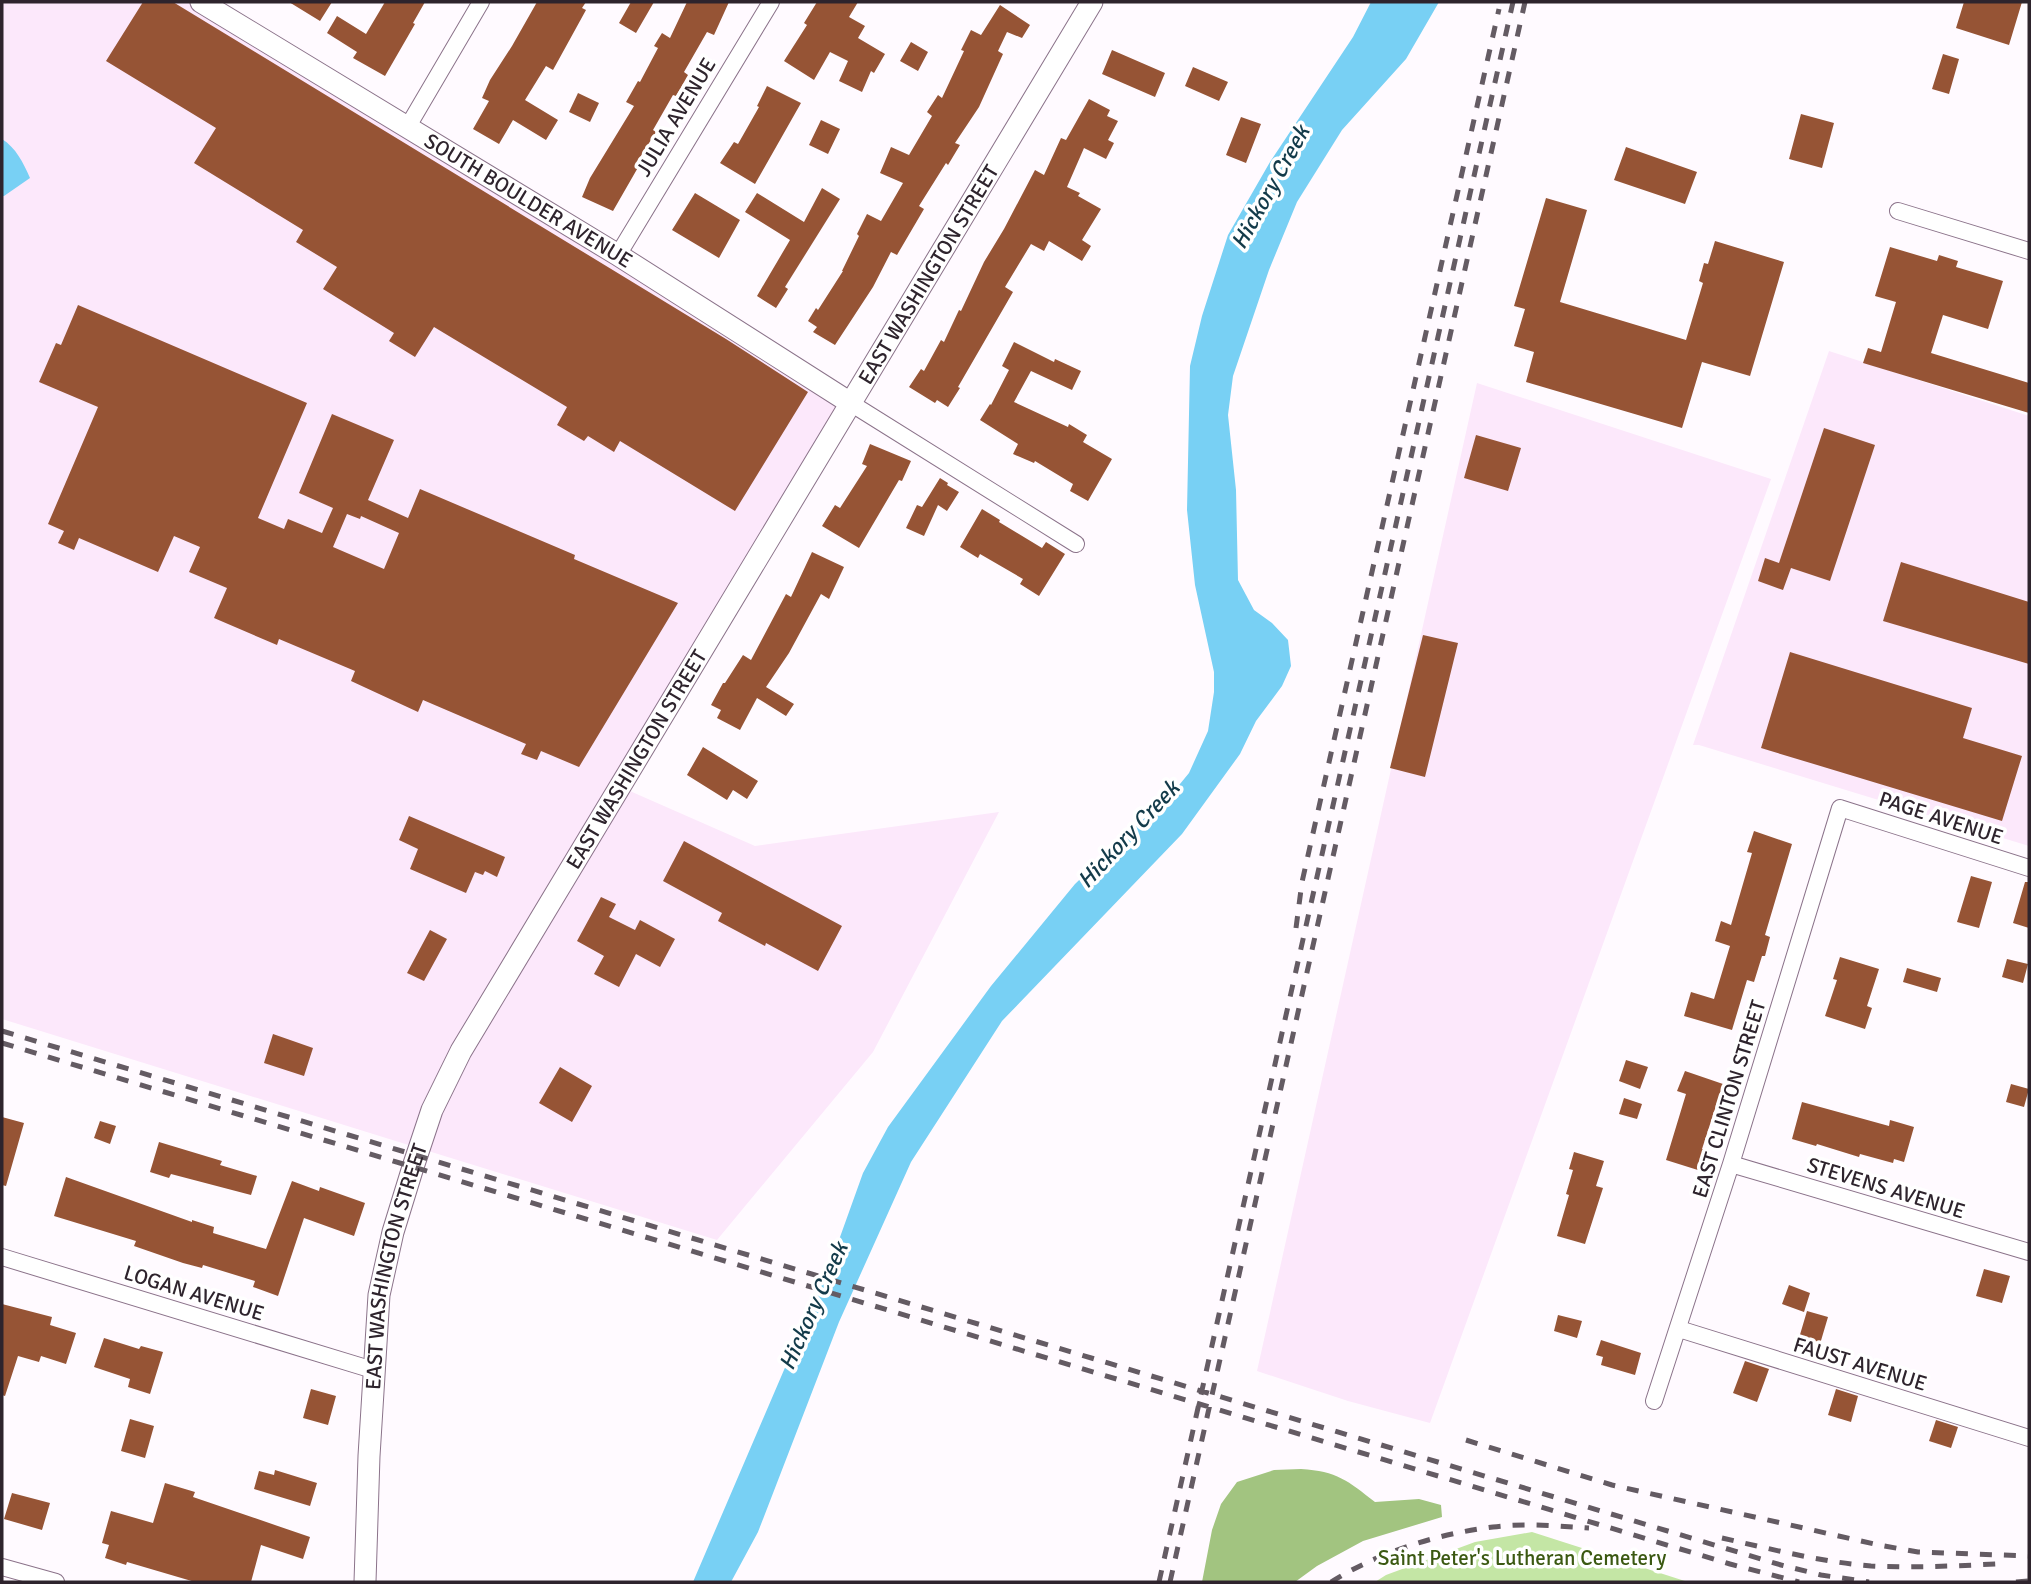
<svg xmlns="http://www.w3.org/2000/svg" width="2031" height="1584" viewBox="0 0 2031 1584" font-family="Signika,sans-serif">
<rect width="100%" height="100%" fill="#fffaff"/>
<!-- built -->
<path fill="#fce8fb" d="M2 2H205L840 408 415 1147 2 1019Z
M1829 351 2029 416V846L1699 745H1693Z
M1477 383 1771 479 1430 1423 1348 1401 1257 1371Z
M623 788 755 846 999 812 873 1052 717 1240 425 1150 438 1109Z"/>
<!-- green -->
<path fill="#c4e6a5" d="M1532 1532 1688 1582H1375L1386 1575 1475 1542Z"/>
<!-- forest -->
<path fill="#a2c480" d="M1301 1469C1337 1471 1348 1481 1375 1502L1419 1499 1441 1505 1442 1517 1363 1541 1317 1566 1295 1582H1202L1212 1530 1221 1504 1237 1482 1274 1470Z"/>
<!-- water -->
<path fill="#78d0f4" d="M1371 2H1439L1406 59 1342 130 1297 202 1269 270 1233 376 1228 415 1236 490 1238 580 1254 610 1272 623 1288 640 1291 666 1282 686 1256 721 1240 754 1182 834 1002 1021 911 1162 839 1322 758 1532 731 1582H693L835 1251 863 1173 888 1127 991 986 1075 884 1136 825 1166 801 1189 773 1208 731 1214 692V672L1195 585 1187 510 1190 366 1202 316 1228 235 1270 162 1353 37Z
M2 139C16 148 23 162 30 178L4 196H2Z"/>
<!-- building -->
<path fill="#965435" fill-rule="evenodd" d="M143 2H173L726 339 808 392 735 511 620 441 614 452 588 436 584 441 557 425 567 407 434 327 415 357 389 341 394 333 323 289 337 267 296 242 303 230 194 163 216 128 106 61Z
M289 2H332L320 21Z
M385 2H425L413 23 415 24 385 76 353 58 357 52 327 33 337 16 366 34Z
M537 2H586L582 8 586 10 553 70 546 66 525 100 558 120 546 140 513 120 499 144 473 129 489 101 482 98 490 80 512 46Z
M631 2H654L636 33 619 23Z
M687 2H729L714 35 707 32 684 72 688 75 676 96 673 95 653 130 656 132 637 162 640 164 613 211 582 197 590 178 634 106 626 102 638 81 640 82 658 48 654 46 662 33 670 38Z
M817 2H858L849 17 865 26 858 38 885 54 874 73 871 71 862 92 839 81 848 61 830 52 814 80 784 61 807 25 804 23Z
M1964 2H2022L2009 45 1956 28Z
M1000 5 1030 25 1022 38 1007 32 998 51 1003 54 979 107 955 143 960 145 948 165 946 163 919 206 924 209 897 255 891 252 873 287 835 345 813 332 817 327 808 321 816 308 818 310 843 271H842L859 236 857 234 867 214 881 221 903 183 880 173 891 147 909 155 932 116 927 112 938 95 942 98 964 51 961 50 971 30 981 35Z
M911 42 928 52 918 71 900 61Z
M1112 50 1165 73 1155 97 1102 74Z
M1943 54 1959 59 1949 94 1932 89Z
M1193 67 1228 82 1219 101 1185 86Z
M767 86 801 103 755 184 720 163 734 142 738 144 759 107 757 106Z
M578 93 599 103 590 122 569 112Z
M1089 99 1110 110 1107 116 1118 121 1108 140 1114 143 1106 159 1084 148 1067 187 1080 193 1078 196 1101 209 1082 240 1091 246 1082 261 1049 241 1044 251 1031 244 1005 287 1013 292 958 387 960 388 948 407 937 400 935 403 909 387 921 369 924 371 941 340 944 342 959 310 961 311 984 262 1004 229 1035 170 1044 175 1061 138 1066 140Z
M1801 114 1834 123 1822 168 1789 159Z
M1241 117 1261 124 1246 163 1226 155Z
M821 120 840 129 828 154 809 145Z
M1626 147 1697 172 1685 204 1614 180Z
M822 188 840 199 785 287 788 289 776 308 757 296 790 240 745 212 757 193 804 222Z
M695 193 740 220 719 258 672 230Z
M1546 198 1587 210 1560 302 1686 340 1703 283 1699 281 1704 263 1708 264 1715 241 1784 262 1750 376 1702 362 1682 428 1526 382 1534 352 1514 346 1525 309 1514 306Z
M1890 247 1937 261 1939 255 1958 261 1956 267 2003 281 1988 329 1943 315 1931 353 2029 383V413L1863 363 1868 348 1881 352 1896 302 1875 296Z
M78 305 307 403 258 518 284 529 288 519 322 533 333 508 299 493 332 414 394 440 368 500 408 518 420 489 575 555 574 559 678 603 579 767 541 751 537 760 521 754 526 744 423 700 418 712 351 681 355 671 279 639 277 645 214 618 227 588 189 572 200 547 174 536 158 572 79 538 74 550 58 543 64 531 48 524 98 407 39 382 56 343 61 345ZM347 514 360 519 361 516 399 533 384 569 333 547Z
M1014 342 1054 362 1055 359 1081 371 1072 390 1031 371 1014 402 1068 427 1069 424 1087 435 1083 442 1112 459 1088 501 1070 491 1073 484 1035 461 1034 463 1013 454 1018 444 980 420 990 404 991 405 1009 370 1002 366Z
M1824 428 1875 445 1830 581 1791 568 1783 590 1758 581 1765 558 1779 563Z
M1476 435 1521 448 1508 491 1464 478Z
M870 444 911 461 902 481 899 480 859 548 822 526 835 505 840 508 867 466 862 464Z
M940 478 948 483 947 485 959 492 947 511 938 505 924 536 906 528 917 505 922 507Z
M982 509 1000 520 999 522 1042 548 1046 542 1065 554 1039 596 1020 584 1023 579 980 554 978 558 960 547Z
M812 552 844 567 829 599 821 594 789 653 766 687 794 704 786 716 757 698 740 730 717 718 721 710 711 705 723 683H725L743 655 751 660 786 594 791 597Z
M1901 562 2029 602V664L1883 621Z
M1423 635 1458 643 1425 777 1390 768Z
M1790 652 1972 708 1963 738 2022 756 2002 821 1761 748Z
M703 747 758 781 747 799 733 790 727 800 687 775Z
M409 816 505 857 497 877 485 871 483 875 475 872 466 893 410 869 418 849 399 840Z
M1754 831 1792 844 1765 935 1770 937 1765 956H1762L1754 982 1747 980 1732 1030 1684 1016 1691 992 1714 999 1730 946 1715 941 1721 921 1731 925 1752 853 1747 852Z
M684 841 842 926 818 971 766 943 765 946 718 921 722 913 663 881Z
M1971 876 1992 882 1979 928 1957 922Z
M2025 882H2029V928L2013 923Z
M601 897 616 904 609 917 635 930 640 920 675 939 660 967 636 954 619 987 594 974 604 956 577 941Z
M430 930 447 939 424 981 407 973Z
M1840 957 1879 969 1867 1006 1872 1008 1865 1029 1825 1016 1837 980 1833 979Z
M2007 959 2028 964 2023 983 2002 977Z
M1907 968 1941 978 1937 992 1903 982Z
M273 1034 313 1048 304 1076 264 1063Z
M1626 1060 1648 1067 1640 1089 1619 1081Z
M560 1067 592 1086 572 1122 539 1103Z
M1685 1071 1723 1084 1702 1149 1707 1151 1701 1171 1666 1160 1686 1094 1677 1091Z
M2011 1084 2029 1089 2024 1107 2006 1102Z
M1624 1098 1642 1104 1637 1119 1619 1114Z
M1802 1102 1889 1126 1890 1120 1914 1127 1904 1162 1894 1159 1893 1163 1860 1154 1859 1157 1817 1144 1816 1146 1792 1139Z
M2 1117 24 1123 6 1186 2 1185Z
M100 1121 116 1126 110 1144 94 1138Z
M159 1142 222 1161 220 1165 257 1176 251 1195 171 1174 169 1178 150 1172Z
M1574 1152 1604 1161 1596 1186 1603 1188 1585 1244 1557 1236 1569 1195 1566 1194 1573 1170 1569 1169Z
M66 1177 192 1222V1220L214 1227 213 1233 266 1249 292 1181 319 1191 320 1187 365 1203 354 1236 304 1218 278 1296 253 1287 255 1281 203 1265 202 1268 183 1263 134 1246 136 1241 54 1216Z
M1984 1269 2010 1276 2002 1303 1976 1296Z
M1789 1285 1810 1293 1804 1312 1782 1304Z
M2 1304 52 1317 50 1325 76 1333 66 1364 41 1356 39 1362 18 1356 5 1396 2 1395Z
M1807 1311 1828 1317 1820 1344 1799 1338Z
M1558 1315 1582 1321 1577 1338 1554 1331Z
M104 1338 139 1349 141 1346 163 1352 150 1394 128 1387 130 1379 94 1367Z
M1601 1340 1641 1353 1635 1375 1601 1365 1603 1357 1596 1355Z
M1745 1361 1769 1369 1757 1402 1733 1393Z
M311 1389 336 1396 328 1425 303 1418Z
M1836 1389 1858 1396 1851 1422 1828 1415Z
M130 1419 154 1426 145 1458 121 1451Z
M1936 1420 1958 1427 1951 1448 1929 1441Z
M275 1470 317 1483 310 1506 254 1489 259 1471 274 1475Z
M165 1483 195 1492 193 1497 310 1537 303 1559 261 1545 251 1582H195L127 1562 126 1565 105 1558 109 1545 102 1543 111 1511 153 1523Z
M12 1493 50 1503 42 1530 4 1519Z"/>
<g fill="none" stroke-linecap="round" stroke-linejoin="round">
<!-- minor casing -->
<g stroke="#8b738a" stroke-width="18">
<path id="minor" d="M407 128 481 2
M1898 211 2029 251
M618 255 771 2
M852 404 1076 544
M1731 1164 2029 1252
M2 1257 373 1370
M1679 1329 2029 1438
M1654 1401 1731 1164 1840 808 2029 868
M2 1567 56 1582"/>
</g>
<!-- tertiary casing -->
<g stroke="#8b738a" stroke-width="23">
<g id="tertiary">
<path id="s1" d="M201 2 618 255 852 404"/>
<path id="s2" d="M365 1582 369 1456 379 1295 393 1232 413 1167 432 1110 461 1051C671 701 883 352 1092 2"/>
</g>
</g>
<!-- minor -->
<use href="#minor" stroke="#fff" stroke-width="16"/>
<!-- tertiary -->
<use href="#tertiary" stroke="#fff" stroke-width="21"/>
<!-- rail -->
<path stroke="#645b63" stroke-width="5" stroke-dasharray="12 12" stroke-linecap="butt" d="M1296 928 1302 882 1499 9
M2 1031 1781 1565 1821 1575 1869 1582
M2 1043 1730 1564 1799 1582
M1466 1440 1612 1485 1879 1545 1918 1552 2029 1556
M1722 1538C1771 1549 1821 1562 1871 1566 1913 1568 1954 1566 1996 1564
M1159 1582 1513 2
M1170 1582 1525 2
M1331 1582C1379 1552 1437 1534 1493 1527 1525 1523 1558 1526 1589 1528
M2016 1582 2029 1581"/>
</g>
<g text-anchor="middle" stroke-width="7" stroke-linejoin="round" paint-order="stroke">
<!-- street labels -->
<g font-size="21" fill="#2e242d" stroke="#fff">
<text transform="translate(676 117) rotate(-59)" y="7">JULIA AVENUE</text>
<text dy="7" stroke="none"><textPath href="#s1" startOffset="383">SOUTH BOULDER AVENUE</textPath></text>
<text dy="7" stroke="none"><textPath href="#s2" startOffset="1452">EAST WASHINGTON STREET</textPath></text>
<text dy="7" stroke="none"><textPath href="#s2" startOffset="886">EAST WASHINGTON STREET</textPath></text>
<text transform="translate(1941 818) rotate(18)" y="7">PAGE AVENUE</text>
<text transform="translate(1729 1099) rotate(-73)" y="7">EAST CLINTON STREET</text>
<text transform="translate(1886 1188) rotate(17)" y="7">STEVENS AVENUE</text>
<text dy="7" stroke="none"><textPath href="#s2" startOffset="318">EAST WASHINGTON STREET</textPath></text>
<text transform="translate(194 1293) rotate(17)" y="7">LOGAN AVENUE</text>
<text transform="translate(1860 1364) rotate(17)" y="7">FAUST AVENUE</text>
</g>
<!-- park labels -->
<g font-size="21" fill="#3b5912" stroke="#fff">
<text x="1522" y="1565">Saint Peter's Lutheran Cemetery</text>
</g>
<!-- water labels -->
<g font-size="23" font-style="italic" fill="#133b4a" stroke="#fff">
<text transform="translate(1270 187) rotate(-61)" y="8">Hickory Creek</text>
<text transform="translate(1128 834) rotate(-47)" y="8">Hickory Creek</text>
<text transform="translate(813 1306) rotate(-66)" y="8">Hickory Creek</text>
</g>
</g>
<!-- border -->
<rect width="2031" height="1584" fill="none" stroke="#2e242d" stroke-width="7"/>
</svg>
